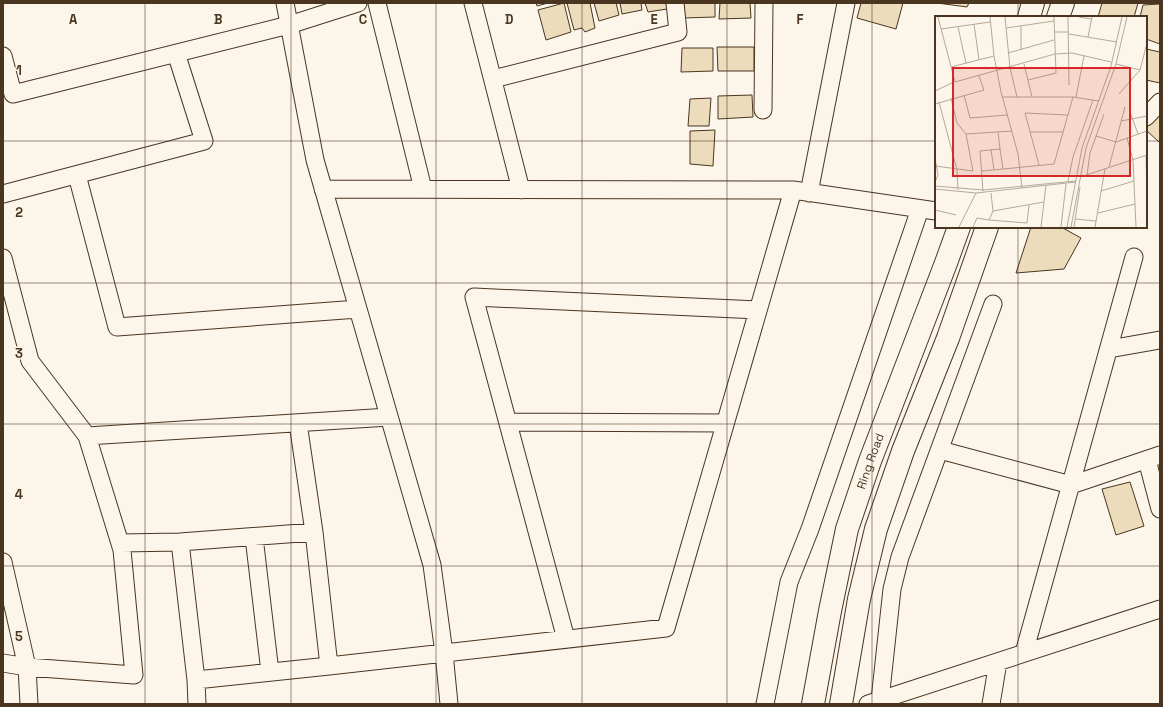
<svg xmlns="http://www.w3.org/2000/svg" width="1163" height="707" viewBox="0 0 1163 707" font-family="'Space Grotesk',sans-serif">
<rect width="100%" height="100%" fill="#fbf6e9"/>
<!-- building -->
<path fill="#ecdcbc" stroke="#4a3520" d="M536 3H548L537 6Z
M564 3 571 32 546 40 538 10Z
M567 3H590L595 28 585 32 582 28 574 30Z
M594 3H616L619 15 599 21Z
M620 3H641L642 10 622 14Z
M645 3H666L667 9 648 12Z
M684 3H715V17L683 18Z
M720 3H750L751 18 719 19Z
M861 3H903L896 29 857 18Z
M937 3H969L967 7Z
M1102 3H1138L1134 17H1098Z
M1160 4V44L1146 39V17H1140L1143 5Z
M717 47H754V71H718Z
M682 48H713V71L681 72Z
M1146 49 1160 52V83L1146 80Z
M752 95 753 117 718 119V96Z
M711 98 709 126H688L690 99Z
M1160 114V143L1146 130V122Z
M715 130 713 166 690 164V131Z
M1031 227H1061L1081 238 1064 269 1016 273Z
M1130 482 1144 526 1116 535 1102 489Z"/>
<g fill="none" stroke-linecap="round" stroke-linejoin="round">
<!-- street casing -->
<g stroke="#4a3520" stroke-width="19">
<path id="street" d="M285 3 315 160 432 565 444 653 449 704
M377 3 423 189
M473 3 521 190
M3 56 13 94 289 25 358 3
M493 79 678 32 675 3
M763 110 764 3
M1146 117 1160 102
M77 175 117 327 358 309
M323 189 793 190
M809 193 846 3
M3 194 204 141 176 53
M3 258 30 361 87 436
M1109 349 1160 340
M508 422 725 423
M298 423 314 532
M940 450 1071 485 1160 455
M1147 460 1160 509
M254 537 270 672
M120 543 180 542
M3 562 27 667 29 704
M566 639 474 297 758 310
M1024 653 1134 257
M3 663 27 667 134 675 122 550 87 436 389 417
M329 666 666 628 793 190 936 211
M196 680 329 666 314 532 180 542 196 680 197 704
M880 700 892 589 900 557 993 304
M765 704 789 582 810 529 920 209
M868 704 1160 609
M991 704 998 662"/>
</g>
<!-- highway casing -->
<g stroke="#4a3520" stroke-width="24">
<g id="highway">
<path d="M1029 17 1033 3"/>
<path d="M1058 17 1063 3"/>
<path id="s1" d="M813 704 830 611 847 529 870 461 946 263 959 227"/>
<path d="M841 704 859 599 876 529 903 451 948 338 987 227"/>
</g>
</g>
<!-- street -->
<use href="#street" stroke="#fbf6e9" stroke-width="17"/>
<!-- highway -->
<use href="#highway" stroke="#fbf6e9" stroke-width="22"/>
</g>
<!-- grid -->
<path fill="none" stroke="#4a3520" stroke-width="1" stroke-opacity="0.55" d="M145 3V704M291 3V704M436 3V704M582 3V704M727 3V704M872 3V704M1018 3V17M3 141H936M1146 141H1160M1018 227V704M3 283H1160M3 424H1160M3 566H1160"/>
<g text-anchor="middle" stroke-width="3" stroke-linejoin="round" paint-order="stroke">
<!-- street labels -->
<g font-size="12" fill="#4a3520" stroke="#fbf6e9">
<text dy="4" stroke="none"><textPath href="#s1" startOffset="250">Ring Road</textPath></text>
</g>
</g>
<!-- overview -->
<g transform="translate(935 16)">
<rect width="212" height="212" fill="#fbf6e9"/>
<path fill="none" stroke="#b4a999" stroke-width="1" d="M3 1 20 66 120 38 137 37 176 46M55 1 59 40 66 76 83 138 87 172M70 1 75 52 82 81M133 1 134 69M144 1 156 3M39 8 44 44M86 10V34M23 11 31 47M71 12 119 5M6 13 55 6M119 16H134M134 18 182 26M153 21 157 1M73 37 119 24M89 48 97 81M181 48 205 54 212 27M16 51 59 40M93 64 121 57 119 1M0 75 19 66M184 78 205 54M29 79 35 102 72 99M67 81H138M141 81 149 40M16 82 22 107 31 118M4 86 22 154 23 174M0 88 49 74 44 60M195 96 203 118M186 105 212 100M63 116 65 133M95 116H128M161 120 181 126 212 115M192 122 198 144 201 211M56 134 59 154M211 139 212 181M0 142 3 159 0 166M104 149 90 97 133 99M0 150 38 155 31 118 77 115M174 151 190 91M68 153 119 148 138 81 164 85M47 155 68 153 65 133 45 135 48 175M152 159 155 137 169 98M145 161 212 139M133 165 138 141 158 84M0 170 48 174 141 165M0 173 41 177 141 166M166 175 199 165M56 177 58 195 109 186M0 194 21 199M58 195 54 204 92 207 94 189M163 197 200 188M140 203 161 205M24 211 41 177M38 211 42 202 54 204M106 211 111 169M126 211 131 168M132 211 147 132 176 50 187 1M136 211 151 132 181 48 192 1M139 211 145 171M160 211 170 153"/>
<path fill="#d62828" fill-opacity="0.15" stroke="#d62828" stroke-width="2" d="M18 52H195V160H18Z"/>
<rect width="212" height="212" fill="none" stroke="#4a3520" stroke-width="2"/>
</g>
<g font-size="13" text-anchor="middle" font-weight="bold" fill="#4a3520" stroke="#fbf6e9" stroke-width="3" stroke-linejoin="round" paint-order="stroke">
<text x="73" y="24">A</text>
<text x="218" y="24">B</text>
<text x="363" y="24">C</text>
<text x="509" y="24">D</text>
<text x="654" y="24">E</text>
<text x="800" y="24">F</text>
<text x="19" y="75">1</text>
<text x="19" y="217">2</text>
<text x="19" y="358">3</text>
<text x="19" y="499">4</text>
<text x="19" y="641">5</text>
</g>
<!-- border -->
<rect width="1163" height="707" fill="none" stroke="#4a3520" stroke-width="8"/>
</svg>
